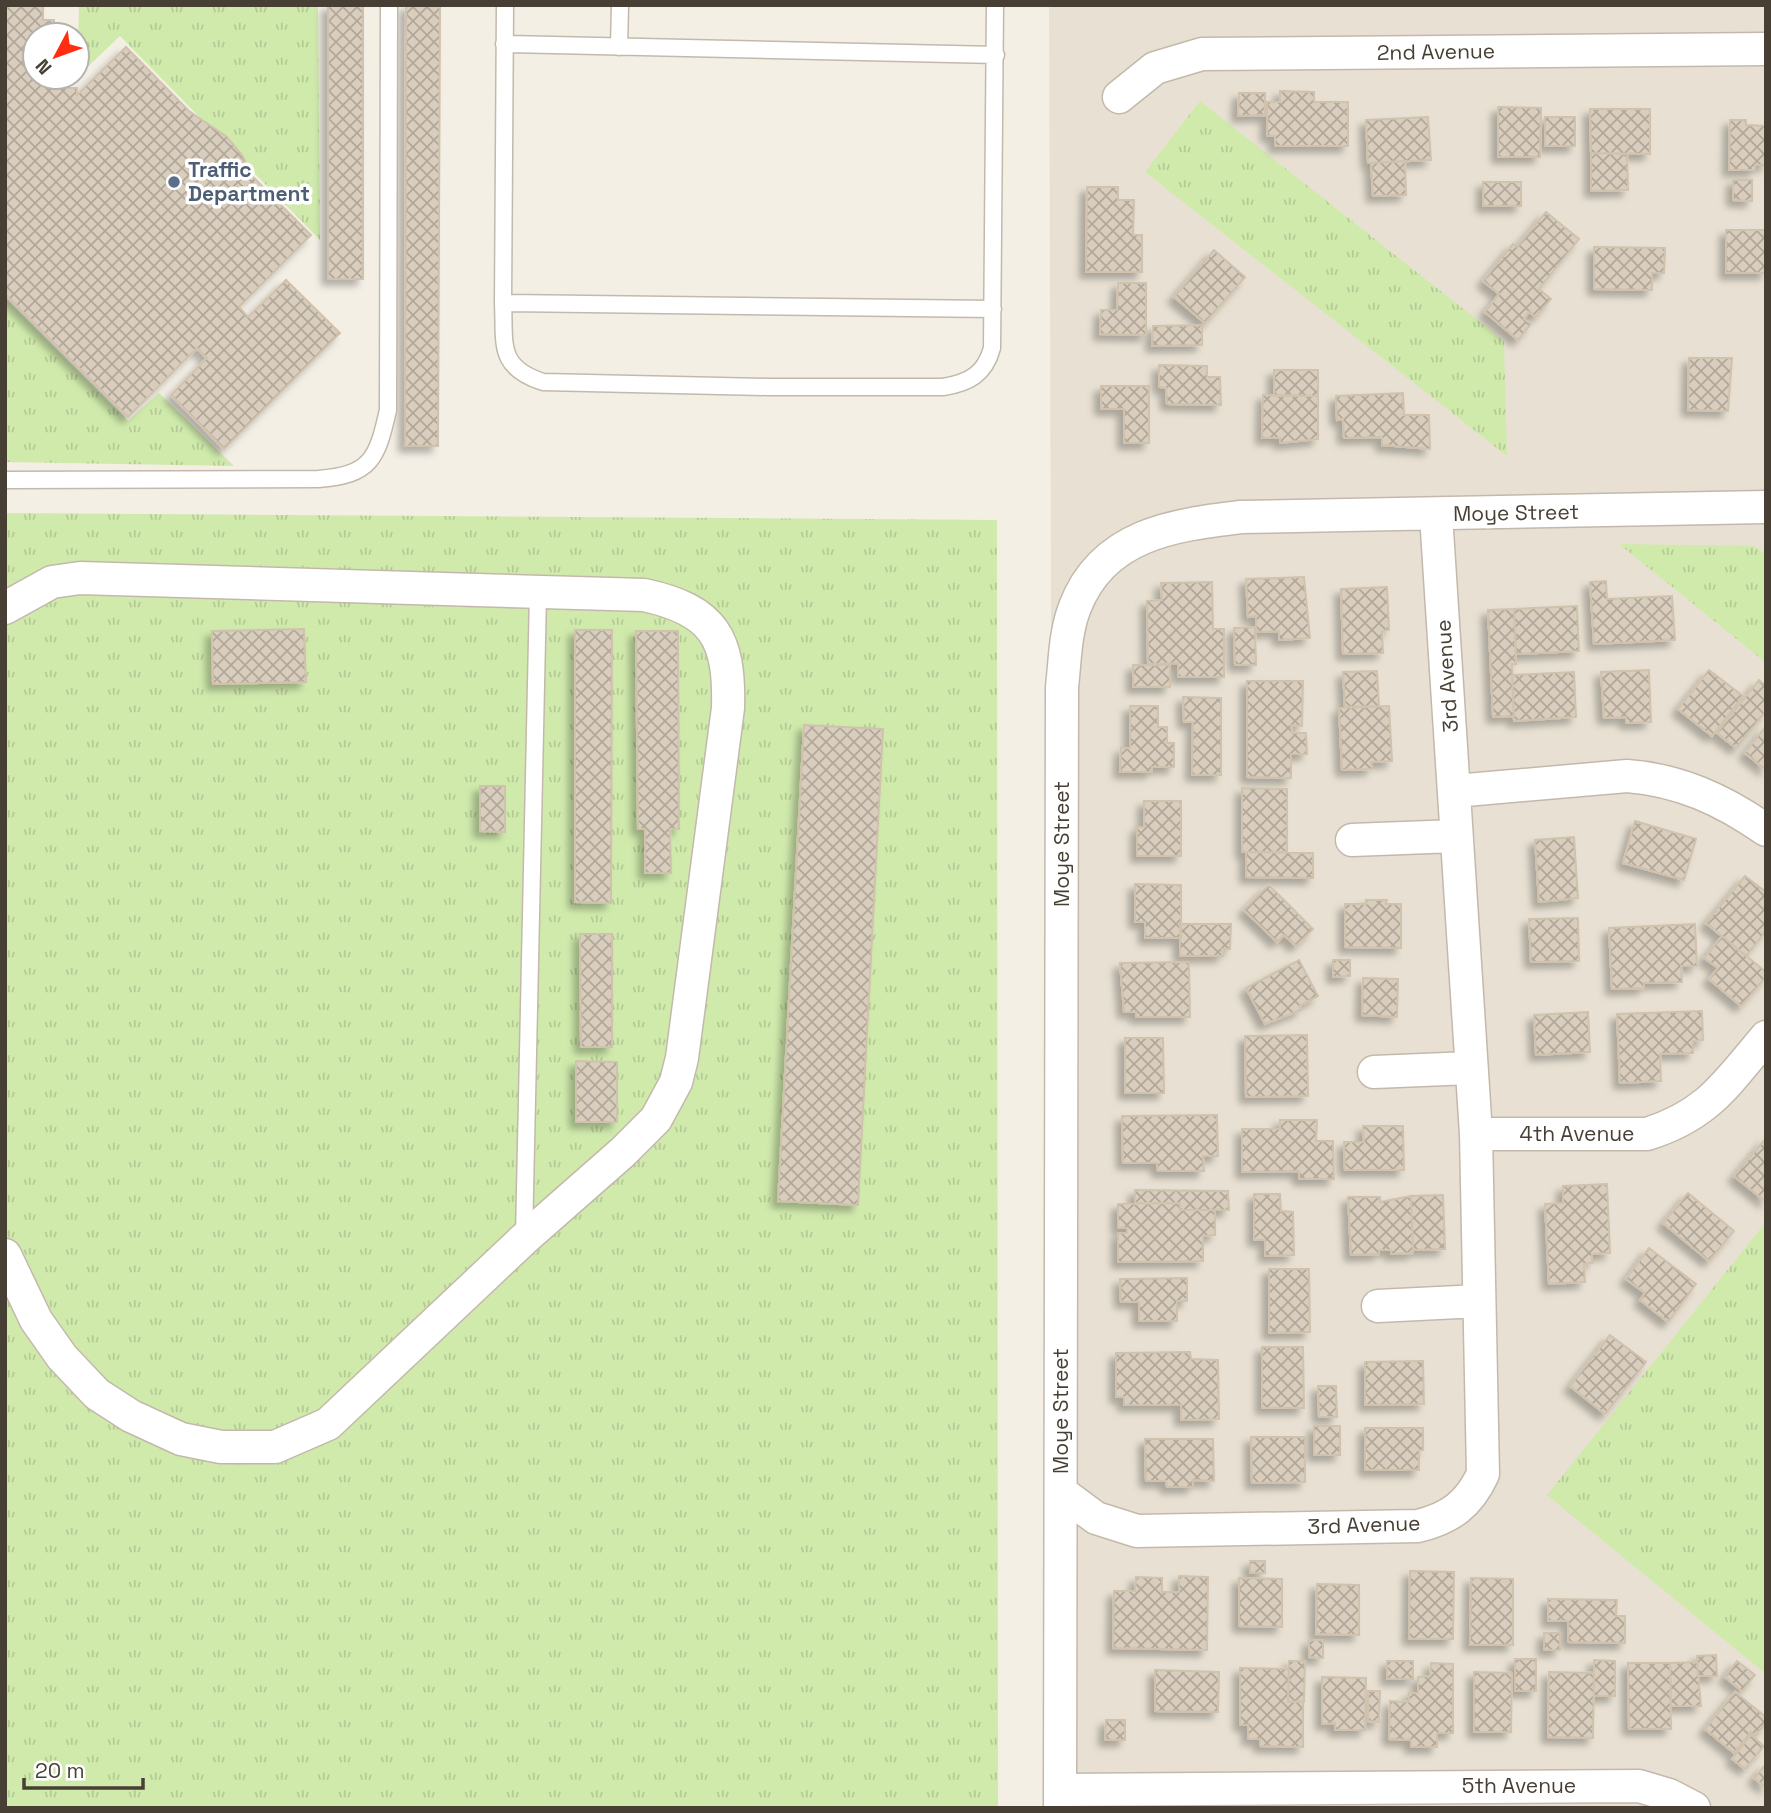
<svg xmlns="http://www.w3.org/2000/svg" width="1771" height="1813" viewBox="0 0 1771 1813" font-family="'Space Grotesk',sans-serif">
<defs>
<pattern id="grass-tufts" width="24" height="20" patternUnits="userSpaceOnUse" patternTransform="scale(1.75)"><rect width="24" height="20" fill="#d0eaac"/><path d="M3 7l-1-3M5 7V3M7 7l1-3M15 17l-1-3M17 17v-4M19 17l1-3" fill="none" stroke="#b4ca95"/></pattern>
<pattern id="building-cross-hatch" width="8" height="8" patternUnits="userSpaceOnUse" patternTransform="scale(1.75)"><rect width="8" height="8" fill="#d9cdbd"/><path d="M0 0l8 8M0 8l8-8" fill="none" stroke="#b2a89a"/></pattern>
<filter id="shadow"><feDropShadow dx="-6" dy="6" stdDeviation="3.5" flood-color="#0004"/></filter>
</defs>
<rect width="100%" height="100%" fill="#f4efe5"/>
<!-- residential -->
<path fill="#e8e1d3" d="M1049 5H1766V1808H1055Z"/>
<!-- grass -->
<path fill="url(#grass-tufts)" d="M79 5H318L320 240 120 36 77 77Z
M1200 101 1504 341 1507 456 1145 172Z
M5 298 128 421 159 393 234 466 5 462Z
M5 513 997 520 998 1808H5Z
M1619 544 1754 546 1766 555V663Z
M1766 1222V1674L1547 1495Z"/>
<!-- building -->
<path fill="url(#building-cross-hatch)" stroke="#d1c2ad" stroke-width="2" filter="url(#shadow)" d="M5 5H43V20H54V35H35V77H53V88H77V95L126 47 189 111 227 137 242 155 253 177 311 235 239 307 248 317 286 280 340 333 224 449 171 395 207 358 197 348 128 417 5 294Z
M328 5H363V279H328Z
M406 5H440L438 446H405Z
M1280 91 1314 92V102H1348V146H1275V136H1267V102H1280Z
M1239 93H1265V115L1238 116Z
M1498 107 1541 108 1540 157H1498Z
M1590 109H1650V154L1591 153Z
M1428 117 1431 160 1368 163 1366 120Z
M1545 117H1575V146H1545Z
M1730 120H1746V125L1766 126V165H1755V170H1729Z
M1591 153 1627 154 1628 190 1591 191Z
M1405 161 1406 195 1373 196 1371 163Z
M1733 180H1752V201L1733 200Z
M1483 182H1521V206H1483Z
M1087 187H1118V200H1134L1133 235H1142V272H1086Z
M1546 212 1579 239 1539 289 1551 299 1536 317 1529 312 1524 319 1531 324 1518 340 1485 312 1499 294 1483 281 1513 244 1517 247Z
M1726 230H1766V273H1726Z
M1594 247 1665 248 1664 273H1652V290L1594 289Z
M1214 250 1245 277 1205 323 1174 297Z
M1118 283H1146V335L1100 334 1101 310H1117Z
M1202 325V345L1152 346 1153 326Z
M1689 358H1732L1728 411 1688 410Z
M1159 365 1207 366V377H1220L1221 405 1167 404 1166 388 1159 387Z
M1274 370H1318V396H1274Z
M1101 386H1149V443H1124V409H1101Z
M1403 393 1404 415H1429L1430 449 1382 445V437L1344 438 1343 419 1337 420 1336 396Z
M1263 395 1318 396V439L1280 443V438H1262Z
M1304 577 1310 638 1279 640V631L1256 632V616L1248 617 1246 579Z
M1606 581 1607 599 1672 596 1675 640 1594 644 1590 582Z
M1212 582 1213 629H1224V677H1178V663L1148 664 1147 601 1162 600 1161 583Z
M1387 587 1389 630 1382 631 1383 653 1343 654 1341 589Z
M1577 606 1579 651 1516 654 1514 609Z
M1514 609 1516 664H1512L1514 716 1493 717 1488 610Z
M1255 627 1256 665H1235L1234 628Z
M304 629 306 682 213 684 212 631Z
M575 630H612L611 903 575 902Z
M636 631H678L679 829H670L671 873H645V829H638Z
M1133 665H1170V687H1133Z
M1649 670 1651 722 1626 723V717L1604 718 1601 672Z
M1709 670 1743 696 1712 736 1678 709Z
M1377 671 1379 706 1345 707 1343 672Z
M1574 672 1576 717 1514 721 1512 675Z
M1759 680 1766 686V711L1736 748 1717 733Z
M1247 681H1303L1302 726 1291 725 1292 733H1306L1307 754H1291V778L1247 777Z
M1183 697 1221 698V775H1192L1193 722H1184Z
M1130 706H1158V727H1167V743H1174V767H1152V772H1120L1121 748H1130Z
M1389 706 1392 761 1371 762 1372 769 1342 770 1339 708Z
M804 725 883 729 858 1205 778 1201Z
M1766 726V770L1745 753Z
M480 786H505V832L480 831Z
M1242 788 1287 789V852H1242Z
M1144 801H1181V856H1137V827H1144Z
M1635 821 1696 839 1684 880 1623 863Z
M1574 837 1578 898 1539 902 1535 840Z
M1246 852 1313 853V878L1246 877Z
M1745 876 1766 892V931L1746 956 1706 923Z
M1135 884 1181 885V938H1145V922H1135Z
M1269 885 1313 929 1296 946 1284 935 1277 942 1244 910Z
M1366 900H1387L1386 904H1401V948L1345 947V904H1366Z
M1578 918 1579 961 1531 962 1529 919Z
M1180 924H1231L1230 949H1222L1223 956H1180Z
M1695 924 1697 966H1681L1682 982 1644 983V988L1612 989 1609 928Z
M580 934H612V1047H581Z
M1722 936 1766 972V977L1741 1006 1709 979 1718 968 1704 958Z
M1299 960 1318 996 1299 1006 1301 1010 1265 1024 1246 988Z
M1333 960H1350V976L1333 977Z
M1189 962 1190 1017H1136V1012H1124L1120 963Z
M1363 978 1398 979 1397 1017 1362 1015Z
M1702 1011 1703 1040 1693 1041V1053L1660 1054 1661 1081 1620 1083 1617 1014Z
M1588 1012 1590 1052 1536 1055 1534 1015Z
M1307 1035 1308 1096 1246 1097 1245 1036Z
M1125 1038H1163L1164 1093H1125Z
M576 1061 617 1062V1122H576Z
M1217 1115 1218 1156H1203L1204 1171H1158L1157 1163H1123L1122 1116Z
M1280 1120H1317L1316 1141H1333L1334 1179H1299V1171L1242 1172V1129H1280Z
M1363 1126H1403L1404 1170H1345L1344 1142H1364Z
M1766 1138V1202L1734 1176Z
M1607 1184 1610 1253 1592 1254V1263L1584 1264 1585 1282 1549 1284 1545 1204 1563 1203V1186Z
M1135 1190 1228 1191 1229 1210H1180V1203H1135Z
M1688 1193 1734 1231 1709 1261 1663 1223Z
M1254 1194H1280L1281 1211 1293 1212 1294 1255 1265 1256V1240H1254Z
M1443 1195 1445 1249 1413 1250 1411 1196Z
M1411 1196 1413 1253 1391 1254V1250H1379V1254L1351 1255 1348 1197H1380V1202Z
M1180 1203V1210H1215V1235L1203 1236V1261L1118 1262V1233H1127V1228H1118V1204Z
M1649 1248 1696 1284 1668 1322 1640 1300 1645 1293 1626 1279Z
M1269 1269H1309L1310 1332 1269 1333Z
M1187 1278V1301H1177V1321H1139V1302H1121L1120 1279Z
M1610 1335 1646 1362 1605 1414 1570 1386Z
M1262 1347H1303L1304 1408H1262Z
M1190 1352 1191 1359 1218 1360 1219 1419 1181 1420V1405H1124V1397H1116V1353Z
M1423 1361 1424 1404 1365 1405V1362Z
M1318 1386H1336L1337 1417H1319Z
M1314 1426H1340V1455H1314Z
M1365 1428H1423V1450H1419V1470H1365Z
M1251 1437H1305V1482L1252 1483Z
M1145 1439H1213L1214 1481 1193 1480V1487H1167L1166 1481H1146Z
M1250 1561H1265V1573H1250Z
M1410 1571 1454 1572 1453 1639H1409Z
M1179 1576 1208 1577 1207 1650 1113 1648 1114 1591H1135L1136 1577 1162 1578V1592H1179Z
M1239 1578 1282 1579V1627L1239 1626Z
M1471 1578 1513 1579V1645H1470Z
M1317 1584 1359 1585V1635L1316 1634Z
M1548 1599 1617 1600 1616 1616H1625V1643L1568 1642V1621H1548Z
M1544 1633H1560V1650H1544Z
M1309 1640H1323V1658L1309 1657Z
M1716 1655 1717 1676H1698L1697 1656Z
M1515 1659H1536V1691H1515Z
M1594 1660 1615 1661V1696H1594Z
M1289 1661H1305L1304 1702H1288Z
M1387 1661H1413V1679H1387Z
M1737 1661 1755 1675 1742 1691 1725 1677Z
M1697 1662 1701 1706H1671L1670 1663Z
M1431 1663 1453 1664V1733H1437V1747H1411V1740L1389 1739 1390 1701 1409 1702V1693H1418V1677L1430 1676Z
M1628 1663H1670L1671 1729H1629Z
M1240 1668 1289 1669 1288 1702 1303 1701V1747L1260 1746V1739H1248V1725H1240Z
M1155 1670 1219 1672 1218 1712 1155 1711Z
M1474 1672 1512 1673 1511 1732H1474Z
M1549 1672 1594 1673 1593 1738 1548 1737Z
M1322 1677 1366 1678 1365 1730H1335V1723L1322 1724Z
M1368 1691H1380L1379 1722 1368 1721Z
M1735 1692 1766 1717V1723L1755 1736 1751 1732 1734 1753 1705 1729Z
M1106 1720H1125V1740H1105Z
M1751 1735 1764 1746 1745 1769 1732 1759Z
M1766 1764V1788L1754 1778Z"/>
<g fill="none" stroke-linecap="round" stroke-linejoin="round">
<!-- lane casing -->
<g stroke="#c3b9aa" stroke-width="19">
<path id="lane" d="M505 5 503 303C505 344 497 367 543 382L768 387H943C969 383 985 374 992 348L995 5
M504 44 996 55
M619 47 620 5
M503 303 993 309
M5 480 318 479C371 475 377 459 388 410L389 5
M524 1237 538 593"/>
</g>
<!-- street casing -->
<g stroke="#c3b9aa" stroke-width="35">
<path id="street" d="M1119 97 1155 68 1202 54 1766 49
M5 608 52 582 80 578 644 595C714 610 730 638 728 708L682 1058 676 1082 656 1119 623 1152 524 1239 328 1424 275 1447H221L181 1439 131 1416 97 1394 62 1357 36 1320 5 1255
M1455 791 1627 776C1680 780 1723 800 1766 830
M1352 840 1455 836
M1374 1072 1470 1068
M1476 1134H1647C1708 1115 1726 1084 1766 1037
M1378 1306 1479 1301
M1061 1492 1096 1518 1137 1531 1418 1526C1451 1518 1469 1504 1483 1474L1476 1134 1436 515
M1060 1790 1639 1786 1669 1795 1694 1808
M1060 1808 1062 687C1065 661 1065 632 1075 607 1103 534 1174 525 1241 517L1766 507"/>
</g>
<!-- lane -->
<use href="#lane" stroke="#fff" stroke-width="16"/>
<!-- street -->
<use href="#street" stroke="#fff" stroke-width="32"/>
</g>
<!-- markers -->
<circle fill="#5c6f8a" stroke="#fff" stroke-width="2.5" cx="174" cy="182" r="7"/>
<g text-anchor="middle" stroke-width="7" stroke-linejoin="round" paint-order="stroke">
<!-- street labels -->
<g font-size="21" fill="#473f34" stroke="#fff">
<text transform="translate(1436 52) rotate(-1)" y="7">2nd Avenue</text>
<text transform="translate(1516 513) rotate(-1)" y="7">Moye Street</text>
<text transform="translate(1447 676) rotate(-94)" y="7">3rd Avenue</text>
<text transform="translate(1062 844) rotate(-90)" y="7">Moye Street</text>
<text x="1577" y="1141">4th Avenue</text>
<text transform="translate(1061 1411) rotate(-90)" y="7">Moye Street</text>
<text transform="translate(1364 1525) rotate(-2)" y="7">3rd Avenue</text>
<text x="1519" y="1793">5th Avenue</text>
</g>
<!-- service labels -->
<g font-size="21" font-weight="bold" fill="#4e5e75" stroke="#fff" text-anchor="start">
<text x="188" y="177">Traffic<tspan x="188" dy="24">Department</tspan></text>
</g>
</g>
<!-- border -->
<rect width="1771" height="1813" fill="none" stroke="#473f34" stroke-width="14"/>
<!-- north arrow -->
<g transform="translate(56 56) rotate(229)"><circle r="33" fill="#ffffff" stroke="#b5b2ae" stroke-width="2"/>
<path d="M0-5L12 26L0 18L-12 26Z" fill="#ff2e11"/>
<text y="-10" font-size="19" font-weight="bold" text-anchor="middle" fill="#473f34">N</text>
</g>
<!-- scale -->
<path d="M24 1778v10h119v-10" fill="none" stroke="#473f34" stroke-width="3.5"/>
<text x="35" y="1778" font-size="21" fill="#473f34" stroke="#ffffff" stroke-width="5" paint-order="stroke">20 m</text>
</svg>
